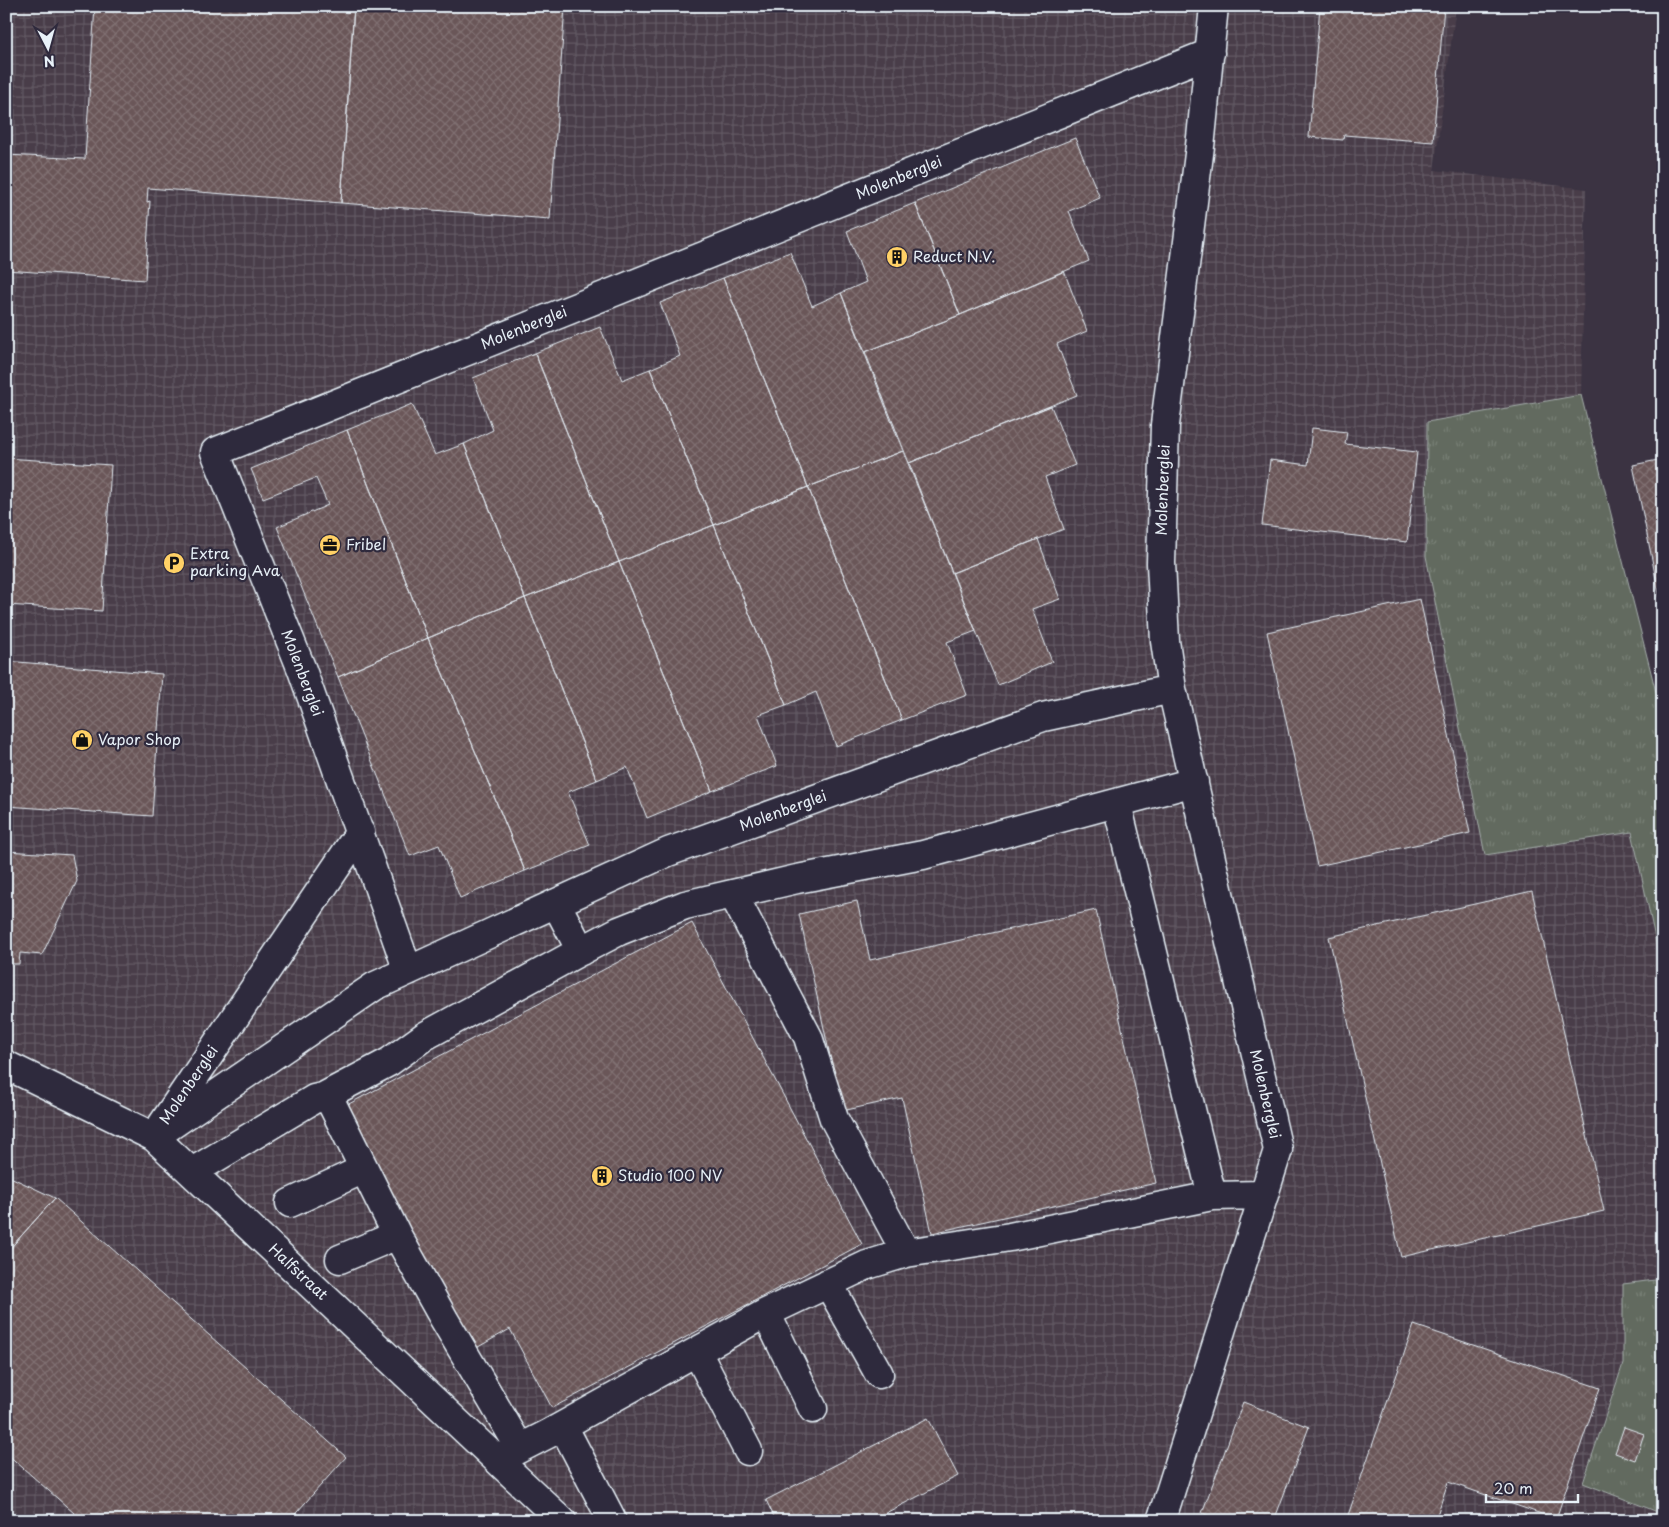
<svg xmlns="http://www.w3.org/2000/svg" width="1669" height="1527" viewBox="0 0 1669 1527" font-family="'Playpen Sans',sans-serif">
<defs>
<pattern id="industrial-grid" width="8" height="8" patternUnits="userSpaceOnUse" patternTransform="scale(1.25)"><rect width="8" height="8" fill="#493e49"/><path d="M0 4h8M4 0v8" fill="none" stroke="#635a64"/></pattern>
<pattern id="grass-tufts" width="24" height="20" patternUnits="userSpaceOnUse" patternTransform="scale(1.25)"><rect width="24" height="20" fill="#626a5e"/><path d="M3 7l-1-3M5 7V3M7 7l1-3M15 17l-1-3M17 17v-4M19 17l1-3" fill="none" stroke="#788076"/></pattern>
<pattern id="building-cross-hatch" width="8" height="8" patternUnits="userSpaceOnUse" patternTransform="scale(1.25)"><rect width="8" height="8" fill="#6a5658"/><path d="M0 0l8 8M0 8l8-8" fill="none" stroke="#7f6f71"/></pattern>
</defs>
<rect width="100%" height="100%" fill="#3b3342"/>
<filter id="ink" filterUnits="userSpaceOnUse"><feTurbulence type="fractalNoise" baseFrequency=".02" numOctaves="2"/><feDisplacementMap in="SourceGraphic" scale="10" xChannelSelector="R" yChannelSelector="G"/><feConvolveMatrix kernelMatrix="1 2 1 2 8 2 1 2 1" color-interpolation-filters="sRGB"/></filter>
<g filter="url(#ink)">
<!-- industrial -->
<path fill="url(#industrial-grid)" d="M6 6H1456L1434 170 1586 189 1581 395 1427 422 1485 854 1632 832 1663 975V1279L1623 1284V1364L1583 1482 1663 1514V1521H6Z"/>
<!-- grass -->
<path fill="url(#grass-tufts)" stroke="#a5aeab" d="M1581 395 1663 720V975L1632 832 1485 855 1426 556 1427 422Z
M1663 1279V1514L1583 1483 1623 1364V1284Z"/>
<!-- building -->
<path fill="url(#building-cross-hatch)" stroke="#e8f1f8" d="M95 6H354L341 203 148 188 147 202 150 201 145 280 6 270V155L85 159Z
M354 6H565L550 219 341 203Z
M1320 6H1444L1433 142 1344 135 1343 140 1309 137Z
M1075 138 1100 198 1069 211 1089 261 960 315 915 203Z
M915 203 960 315 865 352 841 293 866 282 847 231Z
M790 252 812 306 841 293 903 451 808 487 723 278Z
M1064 271 1087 331 1057 344 1077 395 909 463 865 352 960 315Z
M723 278 808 487 714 525 650 369 680 356 660 303Z
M600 327 622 380 650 369 714 525 619 562 535 353Z
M535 353 619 562 525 598 464 444 493 430 473 378Z
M412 404 435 455 464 444 525 598 428 638 347 430Z
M1051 406 1075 465 1045 477 1064 529 952 573 909 463Z
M1312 428 1347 432 1345 444 1417 452 1407 542 1262 525 1270 460 1308 465Z
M347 430 428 638 338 677 277 527 328 505 316 478 263 498 251 469Z
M903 451 976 631 947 642 967 695 902 720 808 487Z
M6 458 111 465 102 611 6 605Z
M1663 459V614L1633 465Z
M808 487 902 720 836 746 816 692 786 705 714 525Z
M714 525 786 705 758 715 777 766 712 791 619 562Z
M1038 539 1060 599 1032 609 1052 662 998 685 952 573Z
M619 562 712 791 647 818 627 767 597 780 525 598Z
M525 598 597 780 568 792 590 845 525 871 428 638Z
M1420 599 1470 833 1317 866 1267 632Z
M428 638 525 871 460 898 439 845 410 856 338 677Z
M6 661 162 674 152 816 6 806Z
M6 851 72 855 77 881 42 955 20 953 19 964H6Z
M1532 891 1604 1211 1401 1257 1329 937Z
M857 901 870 960 1096 910 1156 1183 932 1233 902 1098 842 1111 799 914Z
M692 923 862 1244 552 1408 510 1329 471 1351 343 1107Z
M6 1175 55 1198 6 1253Z
M55 1198 346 1457 289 1521H83L6 1453V1253Z
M1414 1325 1600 1388 1556 1519 1448 1482 1435 1521H1346Z
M1243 1402 1309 1427 1274 1521H1221L1202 1513Z
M928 1418 958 1476 870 1521H776L766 1500Z
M1624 1427 1644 1434 1635 1460 1615 1453Z"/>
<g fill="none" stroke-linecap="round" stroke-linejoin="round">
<!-- minor casing -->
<g stroke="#e8f1f8" stroke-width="31">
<path id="minor" d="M1117 804 1212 1196
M733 894 808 1037 834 1119 906 1253
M556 903 581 951
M408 971 302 670 215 452 1210 53
M6 1065 154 1137 562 1521
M323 1097 389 1062 425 1036 575 954 619 931 685 905 797 879 923 855 1194 782
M162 1125 360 832
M154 1137 375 986 668 852 1043 717 1172 689
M192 1172 314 1099 323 1097 330 1100 397 1235 444 1319 520 1448
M290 1203 364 1169
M340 1259 397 1235
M828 1283 879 1374
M766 1313 813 1409
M697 1352 748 1451
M563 1426 611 1518
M497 1460 548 1434 766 1313 867 1265 906 1253 1010 1237 1212 1196 1264 1195
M1161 1521 1278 1150 1172 689 1165 641 1161 563 1165 425 1201 138 1214 6"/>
</g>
<!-- minor -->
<use href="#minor" stroke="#2f2a3d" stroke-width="28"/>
</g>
</g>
<!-- icons -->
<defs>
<g id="building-disc" transform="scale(1.125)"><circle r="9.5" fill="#ffd166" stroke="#2f2a3d"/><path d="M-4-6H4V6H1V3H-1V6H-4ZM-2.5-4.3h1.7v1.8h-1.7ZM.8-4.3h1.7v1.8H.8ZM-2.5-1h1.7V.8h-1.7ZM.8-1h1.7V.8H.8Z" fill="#111"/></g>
<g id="office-disc" transform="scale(1.125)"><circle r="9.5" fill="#ffd166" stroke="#2f2a3d"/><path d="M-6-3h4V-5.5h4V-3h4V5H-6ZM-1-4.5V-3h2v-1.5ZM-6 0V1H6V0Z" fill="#111"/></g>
<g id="parking-disc" transform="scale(1.125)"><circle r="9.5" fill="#ffd166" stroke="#2f2a3d"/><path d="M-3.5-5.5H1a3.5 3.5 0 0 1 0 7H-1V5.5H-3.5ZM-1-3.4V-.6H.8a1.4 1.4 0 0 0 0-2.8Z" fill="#111"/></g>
<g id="shop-disc" transform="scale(1.125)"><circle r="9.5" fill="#ffd166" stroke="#2f2a3d"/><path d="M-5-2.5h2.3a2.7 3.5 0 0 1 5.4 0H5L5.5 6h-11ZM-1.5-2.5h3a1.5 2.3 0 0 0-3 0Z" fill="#111"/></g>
</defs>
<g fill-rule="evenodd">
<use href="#building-disc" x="897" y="257"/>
<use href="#office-disc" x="330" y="545"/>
<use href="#parking-disc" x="174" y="563"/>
<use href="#shop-disc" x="82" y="740"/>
<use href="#building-disc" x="602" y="1176"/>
</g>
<g text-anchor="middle" stroke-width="4.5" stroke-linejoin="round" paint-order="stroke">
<!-- street labels -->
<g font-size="15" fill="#e8f1f8" stroke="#2f2a3d">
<text transform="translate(899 178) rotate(-22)" y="5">Molenberglei</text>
<text transform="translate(524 328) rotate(-22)" y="5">Molenberglei</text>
<text transform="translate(1163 490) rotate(-88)" y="5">Molenberglei</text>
<text transform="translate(302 673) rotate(69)" y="5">Molenberglei</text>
<text transform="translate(783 811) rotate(-20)" y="5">Molenberglei</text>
<text transform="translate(189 1085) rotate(-56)" y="5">Molenberglei</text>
<text transform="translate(1265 1094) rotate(77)" y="5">Molenberglei</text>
<text transform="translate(298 1272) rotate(43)" y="5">Halfstraat</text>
</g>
<!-- poi labels -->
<g font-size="15" fill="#e8f1f8" stroke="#2f2a3d" text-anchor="start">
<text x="913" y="262">Reduct N.V.</text>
<text x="346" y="550">Fribel</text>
<text x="190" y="559">Extra<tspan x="190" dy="17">parking Ava</tspan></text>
<text x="98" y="745">Vapor Shop</text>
<text x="618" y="1181">Studio 100 NV</text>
</g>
</g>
<!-- margin -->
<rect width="1669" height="1527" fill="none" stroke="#2f2a3d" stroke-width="25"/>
<rect x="12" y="12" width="1644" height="1502" fill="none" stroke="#e8f1f8" stroke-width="2" filter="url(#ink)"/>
<!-- north arrow -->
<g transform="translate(48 48) rotate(174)" stroke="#2f2a3d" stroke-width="4" paint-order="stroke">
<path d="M0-4L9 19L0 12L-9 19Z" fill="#e8f1f8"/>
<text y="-8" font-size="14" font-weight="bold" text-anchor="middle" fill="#e8f1f8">N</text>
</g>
<!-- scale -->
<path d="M1486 1494v8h92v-8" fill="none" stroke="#e8f1f8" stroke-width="2.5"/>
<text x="1494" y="1494" font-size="15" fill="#e8f1f8" stroke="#2f2a3d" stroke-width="4" paint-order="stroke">20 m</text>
</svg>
